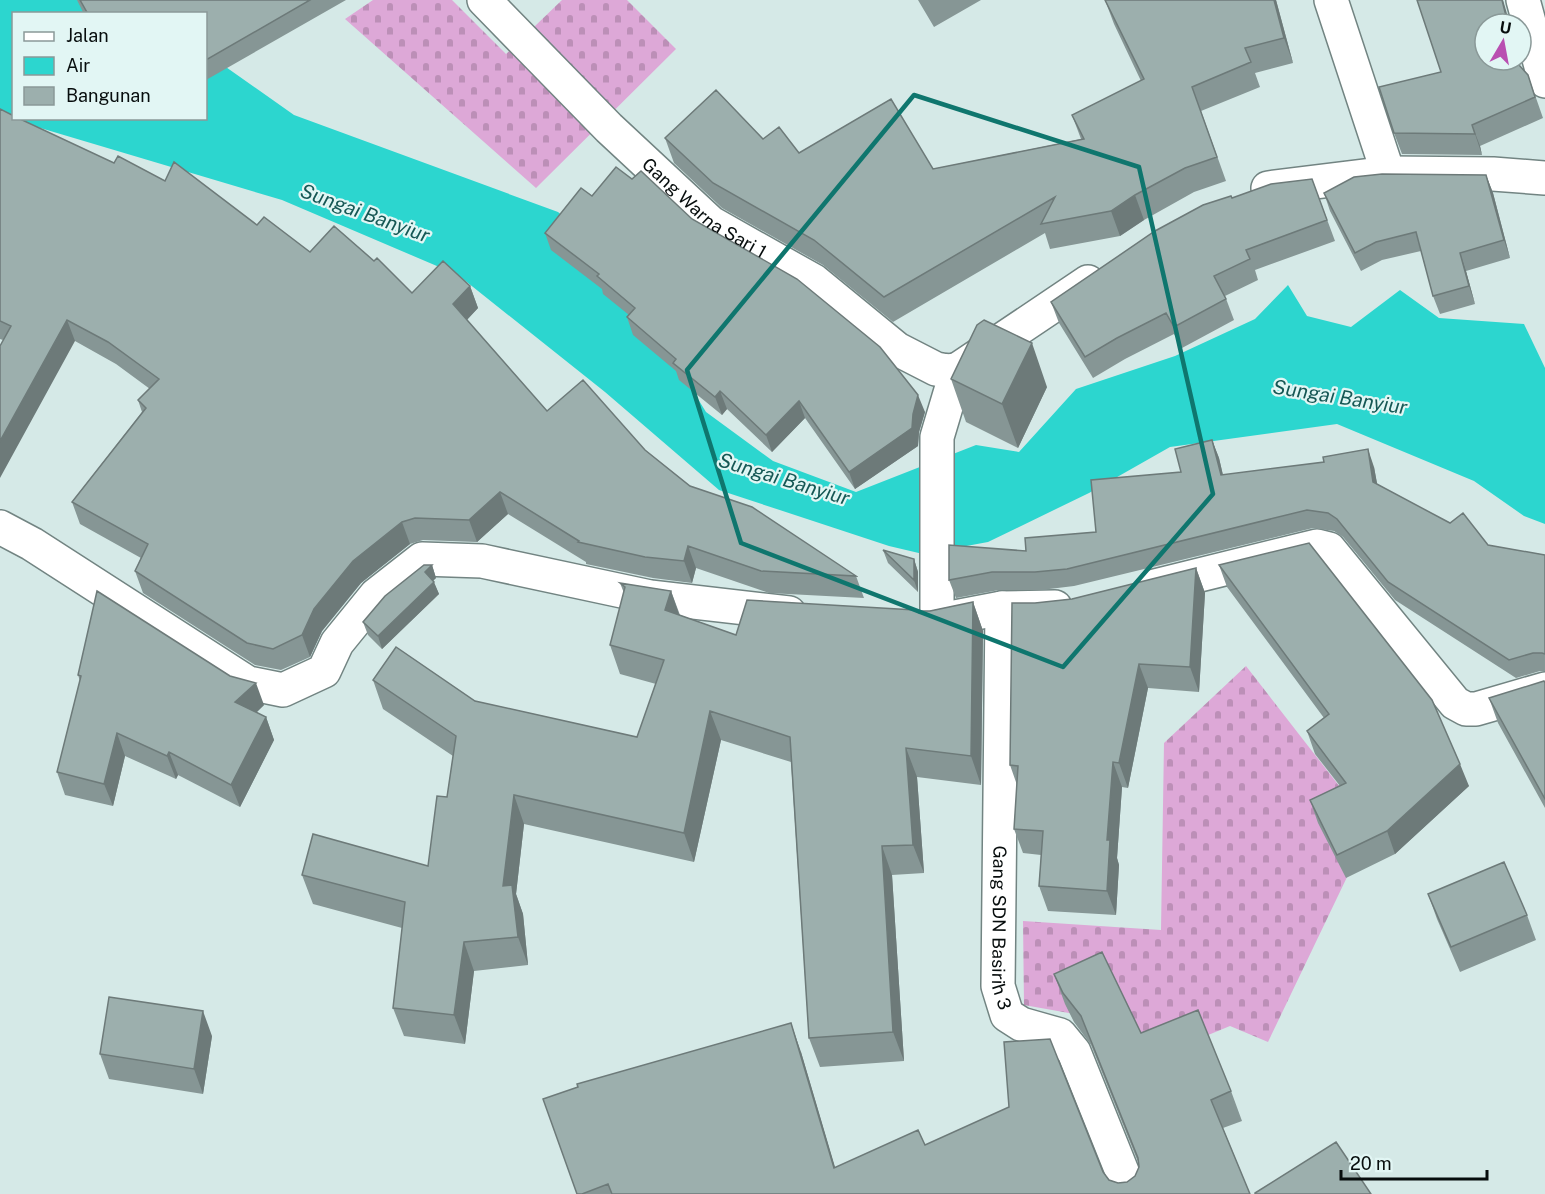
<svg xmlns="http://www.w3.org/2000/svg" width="1545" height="1194" viewBox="0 0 1545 1194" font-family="'Public Sans',sans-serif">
<defs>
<pattern id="cemetery-stones" width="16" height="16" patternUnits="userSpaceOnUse" patternTransform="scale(1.5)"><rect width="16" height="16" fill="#dda8d7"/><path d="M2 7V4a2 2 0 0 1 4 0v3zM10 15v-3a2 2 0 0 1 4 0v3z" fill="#bc8fb7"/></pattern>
</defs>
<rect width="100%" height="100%" fill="#d5e9e7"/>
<!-- cemetery -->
<path fill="url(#cemetery-stones)" d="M373 0H452L506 54 562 0H627L676 49 536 188 345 19Z
M1246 666 1371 827 1268 1042 1230 1026 1109 1076 1080 1015 1024 1005 1023 921 1161 930 1164 743Z"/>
<!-- water -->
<path fill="#2cd6cf" d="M0 0H93L109 13 14 14V118H206V53L294 115 558 212 586 236 644 312 706 412 773 461 856 492 976 445 1019 452 1076 389 1175 356 1255 319 1288 285 1307 316 1351 327 1400 290 1439 318 1524 324 1545 368V524L1524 516 1474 481 1337 424 1170 447 1089 493 988 542 923 554 889 546 719 490 605 392 458 275 282 200 0 116Z"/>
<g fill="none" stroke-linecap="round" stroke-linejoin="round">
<!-- street casing -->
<g stroke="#728482" stroke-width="36">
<g id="street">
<path id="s1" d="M484 0 609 128 711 223 814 281 897 349 936 369 947 371 957 370"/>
<path d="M1331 0 1388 173"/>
<path d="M1523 0 1545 81"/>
<path d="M1268 188 1388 173 1493 174 1545 178"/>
<path d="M0 527 32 544 248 683 283 690 324 671 337 643 376 595 422 559 482 561 650 597 789 613"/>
<path d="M1155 586 1317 546 1329 549 1455 703 1466 709H1476L1545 689"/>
<path id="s2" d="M1002 608 998 986 1007 1015 1021 1024 1060 1035 1074 1052 1131 1194"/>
<path d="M934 621 1002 608 1055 607"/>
<path d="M937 621V437L957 370 1088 282"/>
</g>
</g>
<!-- street -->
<use href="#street" stroke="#fff" stroke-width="33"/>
</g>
<!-- wall -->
<path fill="#869695" d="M77 0H346L206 80V14H84Z
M918 0H981L934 27Z
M1105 0H1276L1293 63 1255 73 1260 87 1201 111 1226 181 1194 192 1144 220 1120 236 1050 249 1045 233 893 322 823 265 722 208 674 163 665 138 763 139 799 153 933 169 1081 139 1072 115 1141 81 1114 24Z
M1522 69 1528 75 1543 118 1480 146 1482 155 1402 154 1394 133Z
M0 109 26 123 114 163 165 181 310 252 412 293 470 286 478 308 467 320 547 411 645 450 690 486 856 576 864 598 769 593 696 568 692 583 653 578 586 564V562L508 514 477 542 423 540 410 544 361 583 322 631 310 657 281 670 255 665 143 593 135 571 141 558 80 524 72 502 142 412 138 400 150 389 116 364 75 341 3 340 0 339Z
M1486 175 1493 193 1510 258 1466 271 1475 304 1440 314 1433 296 1421 251 1382 260 1361 271 1330 211 1324 193Z
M632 179 692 219 925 412 919 432 918 446 855 489 805 418 772 452 727 409 722 415 679 380 676 371 633 335 627 317 629 315 603 294 602 289 551 250 545 233 592 196Z
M1312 179 1335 241 1255 270 1258 280 1225 296 1234 320 1182 348 1174 334 1125 359 1093 378 1059 323 1051 302 1232 198Z
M951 379 1047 387 1018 448 966 422Z
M1212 440 1219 458 1223 475 1374 467 1377 484 1488 545 1545 555V671H1540L1516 678 1395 600 1343 537 1334 531 1313 528 1074 586 1041 590H999L956 598 949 580 1026 551 1096 532 1181 472Z
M883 550 914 559 918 572V592L888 563Z
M432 565 436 578 433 581 439 594 382 649 368 635 363 622Z
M1219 565 1469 786 1395 854 1346 878 1318 823 1310 800 1340 786 1315 754 1307 731 1324 718 1227 587Z
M1196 568 1205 593 1199 692 1148 688 1128 788 1122 787 1117 858 1119 865 1116 915 1048 911 1039 886 1041 855 1023 853 1014 829 1017 785 1010 765 1035 603 1072 599Z
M620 583 671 591 680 615 736 635 919 613 973 602 983 631 981 785 917 777 924 873 892 875 904 1061 820 1067 809 1038 791 762 721 740 694 862 524 824 516 894 523 914 528 965 474 971 465 1044 404 1036 393 1008 402 928 313 904 302 875 428 866 447 797 453 756 383 709 373 680 475 701 637 737 656 684 620 674 610 645 624 593Z
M78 675 264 705 256 712 266 717 274 740 240 807 178 775 176 779 125 756 113 806 65 795 57 772 80 681Z
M1545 683V808L1498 723 1489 698Z
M1428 894 1527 915 1536 940 1460 972 1437 919Z
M1054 974 1141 1033 1231 1091 1242 1121 1223 1128 1250 1194H577L801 1052 835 1168 925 1145 1103 1172 1109 1180 1118 1183 1127 1182 1135 1176 1139 1167 1138 1162 1091 1045 1074 1022 1065 1004Z
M212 1036 203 1094 109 1079 100 1054Z"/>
<!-- shaded-wall -->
<path fill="#6d7a79" d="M1274 0H1276L1293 63 1284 38Z
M1502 0H1503L1510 24H1508Z
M1472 125 1480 146 1482 155Z
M1486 175 1493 193 1510 258 1504 240Z
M1135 195 1144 220 1120 236 1111 211Z
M1460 253 1466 271 1475 304 1469 286Z
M470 286 478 308 461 326 453 304Z
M67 320 75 341 0 478V441Z
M1032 343 1047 387 1018 448 1002 404Z
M720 391 727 409 722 415 715 397Z
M918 395 925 412 919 432 918 446 855 489 849 472 913 414Z
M799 401 805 418 772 452 766 435Z
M1212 440 1219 458 1227 493 1221 475Z
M1368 449 1374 467 1380 499 1373 482Z
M500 492 508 514 477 542 469 520Z
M402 522 410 544 361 583 322 631 310 657 302 635 314 609 353 561Z
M688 546 696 568 692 583 684 561Z
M914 559 918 572V592L914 580Z
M432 565 436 578 429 584 425 572Z
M1196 568 1205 593 1199 692 1190 667Z
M434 582 439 594 382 649 378 636Z
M671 591 681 620 665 610Z
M973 602 983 631 981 785 971 756Z
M1139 664 1148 688 1128 788 1119 763Z
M256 683 264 705 244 725 235 702Z
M710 711 721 740 694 862 684 833Z
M266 717 274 740 240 807 231 785Z
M117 733 125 756 113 806 104 784Z
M906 748 917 777 924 873 913 845Z
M169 752 178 775 176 779 167 756Z
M1113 762 1122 787 1117 858 1119 865 1116 915 1107 891V840Z
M1460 764 1469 786 1395 854 1387 831Z
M514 795 524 824 516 894 523 914 528 965 518 937 503 886Z
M882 846 892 875 904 1061 893 1032Z
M464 942 474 971 465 1044 454 1015Z
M203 1011 212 1036 203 1094 194 1069Z
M791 1023 801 1052 843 1194 834 1168Z"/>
<!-- building -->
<path fill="#9cafad" stroke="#6d7a79" stroke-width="1.5" d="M80 0H310L206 60V14H88Z
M1105 0H1274L1284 38 1245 48 1251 62 1192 87 1217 157 1185 168 1135 195 1111 211 1041 224 1055 197 884 297 814 240 713 183 665 138 716 90 763 139 779 127 799 153 891 99 933 169 1084 139 1072 115 1144 79Z
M1417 0H1502L1508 24H1485V60H1518L1519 65 1528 75 1535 97 1472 125 1475 134 1394 133 1379 87 1441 72Z
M0 109 14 116V118H18L114 163 118 156 165 181 174 162 257 225 264 217 310 252 334 226 374 261 377 258 412 293 443 261 470 286 453 304 547 411 583 380 645 450 690 486 752 507 856 576 761 571 688 546 684 561 645 557 578 542 579 541 500 492 469 520 415 518 402 522 353 561 314 609 302 635 273 649 247 643 135 571 148 544 72 502 146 408 138 400 159 379 108 342 67 320 0 441V346L11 326 0 321Z
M616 167 632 179 641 171 692 219 797 279 880 347 918 395 913 414 912 428 849 472 799 401 766 435 720 391 715 397 673 363 676 359 627 317 635 308 597 276 599 274 545 233 581 188 592 196Z
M1382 174 1486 175 1504 240 1460 253 1469 286 1433 296 1416 232 1376 242 1355 253 1324 193 1354 177Z
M1312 179 1327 220 1246 250 1250 259 1214 276 1226 299 1174 327 1166 313 1117 338 1085 357 1051 302 1155 231 1203 205 1231 196 1232 198 1271 184Z
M984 320 1032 343 1002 404 951 379 977 325Z
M1212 440 1221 475 1324 462 1323 457 1368 449 1373 482 1450 523 1463 513 1488 545 1545 555V654L1542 653H1533L1509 660 1388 582 1337 519 1328 513 1307 510 1067 569 1035 572H992L949 580V545L1026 551 1025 538 1096 532 1091 480 1181 472 1175 449Z
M1309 543 1432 700 1460 764 1387 831 1337 855 1310 800 1346 783 1307 731 1329 714 1219 565Z
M883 550 914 559V580Z
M424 565H432L425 572 434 582 378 636 363 622 385 596Z
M1196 568 1190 667 1139 664 1119 763 1113 762 1107 840H1110L1107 891 1039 886 1043 831 1014 829 1018 766 1010 765 1012 603H1035L1072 599Z
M620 583 671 591 665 610 736 635 747 600 915 610 919 613 920 611H930L973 602 971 756 906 748 913 845 882 846 893 1032 809 1038 790 737 710 711 684 833 514 795 503 886 512 885 518 937 464 942 454 1015 393 1008 405 902 302 875 313 834 428 866 437 796 447 797 456 736 373 680 396 647 475 701 637 737 664 660 610 645 625 587Z
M97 591 230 676 256 683 235 702 266 717 231 785 169 752 167 756 117 733 104 784 57 772 81 676 78 675Z
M1544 681 1545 683V799L1489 698Z
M1504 862 1527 915 1451 947 1428 894Z
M1102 952 1141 1033 1198 1010 1231 1091 1211 1100 1250 1194H612L608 1184 582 1194H577L543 1099 578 1087 577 1084 791 1023 834 1168 918 1130 925 1145 1009 1107 1004 1042 1050 1039 1103 1172 1109 1180 1118 1183 1127 1182 1135 1176 1139 1167 1138 1158 1081 1016 1063 993 1054 974Z
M109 997 203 1011 194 1069 100 1054Z
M1336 1142 1371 1194H1255V1193Z"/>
<!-- marked area -->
<path fill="none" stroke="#0f766e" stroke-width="4.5" stroke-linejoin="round" d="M914 95 1139 167 1213 494 1063 667 741 543 687 370Z"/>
<g text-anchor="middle" stroke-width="4.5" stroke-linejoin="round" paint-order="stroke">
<!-- street labels -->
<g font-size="18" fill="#070d0d" stroke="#e2f6f4">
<text dy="6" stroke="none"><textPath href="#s1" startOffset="304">Gang Warna Sari 1</textPath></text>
<text dy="6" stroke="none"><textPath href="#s2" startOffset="320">Gang SDN Basirih 3</textPath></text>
</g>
<!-- water labels -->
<g font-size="20" font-style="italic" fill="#165855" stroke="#e2f6f4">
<text transform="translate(365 213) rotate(20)" y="7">Sungai Banyiur</text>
<text transform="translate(1340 397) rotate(9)" y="7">Sungai Banyiur</text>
<text transform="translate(784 479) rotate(17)" y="7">Sungai Banyiur</text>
</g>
</g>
<!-- legend -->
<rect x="12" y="12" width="195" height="108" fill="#e2f6f4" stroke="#8a9998" stroke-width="1.5"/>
<rect x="24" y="32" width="30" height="9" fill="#ffffff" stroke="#8a9998" stroke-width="1.5"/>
<text x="66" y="42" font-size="18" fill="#070d0d">Jalan</text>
<rect x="24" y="57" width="30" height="18" fill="#2cd6cf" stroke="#8a9998" stroke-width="1.5"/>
<text x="66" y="72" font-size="18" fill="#070d0d">Air</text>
<rect x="24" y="87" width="30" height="18" fill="#9cafad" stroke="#8a9998" stroke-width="1.5"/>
<text x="66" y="102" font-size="18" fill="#070d0d">Bangunan</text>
<!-- north arrow -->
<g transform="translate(1503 42) rotate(10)"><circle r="28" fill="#e2f6f4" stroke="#8a9998" stroke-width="1.5"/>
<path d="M0-4.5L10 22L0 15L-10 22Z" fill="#b94fb1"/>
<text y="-9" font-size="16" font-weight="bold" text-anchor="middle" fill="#070d0d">U</text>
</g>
<!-- scale -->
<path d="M1341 1170v9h146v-9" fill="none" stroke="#070d0d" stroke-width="3"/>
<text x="1350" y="1170" font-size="18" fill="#070d0d" stroke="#e2f6f4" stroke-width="4.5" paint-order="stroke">20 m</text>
</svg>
